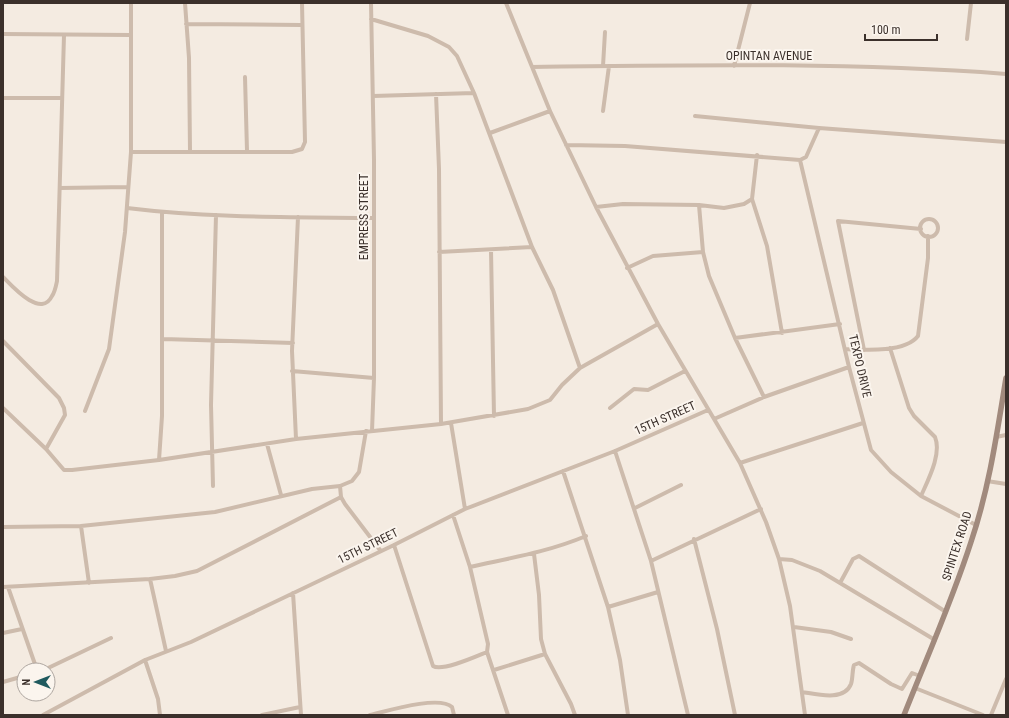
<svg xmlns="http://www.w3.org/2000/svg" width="1009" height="718" viewBox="0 0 1009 718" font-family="'Roboto Condensed',sans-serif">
<rect width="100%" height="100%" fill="#f4ebe1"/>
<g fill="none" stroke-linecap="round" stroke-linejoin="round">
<!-- street -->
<path stroke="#cdbbac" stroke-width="4" d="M185 3 189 58 190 151
M371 3 374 160V378L372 431
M506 3 550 111 596 207 658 324 740 463 766 522 779 559 790 606 805 715
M371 19 428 36 449 47 457 56 474 93 532 247 553 290 580 368
M186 24 301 25
M3 34 130 35
M967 39 971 3
M603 66 605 32
M734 66 750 3
M532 67C690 65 848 62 1006 74
M245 77 247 151
M436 94 439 169 441 424
M373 96 474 93
M3 98H62
M603 111 609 66
M695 116 819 128 1006 142
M490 133 550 111
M566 145 625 146 800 160 806 157 819 128
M131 152H292L302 149 305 142 302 3
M757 155 752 199 767 246 782 333
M800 160 849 367 871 450 891 472 921 496 976 525
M60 188 128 187
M699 205 703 252 709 276 735 338 764 397
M596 207 623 204 699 205 724 208 744 204 752 199
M127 208C208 218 291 217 373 218
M920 228a9 9 0 1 1 18 0a9 9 0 1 1-18 0Z
M491 250 494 416
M439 252 532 247
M627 268 653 256 703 252
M3 277C12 286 41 319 52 296 55 292 56 286 57 281L64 35
M735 338 840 324
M163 339 293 343
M3 341 59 398 64 408 65 415 46 449
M890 348 909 408 914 416 935 437C942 454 928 480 921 496
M845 349C864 350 905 353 918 336L928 258V236
M864 350 838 221 921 229
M292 371 374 378
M3 408 46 449 64 470H72L159 460 296 439 441 424 528 409 550 400 562 385 580 368 658 324
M610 408 634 389 648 390 685 371
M85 411 109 349 125 232 131 152V3
M714 419 764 397 849 367
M451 423 465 509
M996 437 1006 435
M296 439 292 351 298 217
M267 444 281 495
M615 451 651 561 688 715
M159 460 162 416V213
M740 463 863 423
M563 471 608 607 620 660 628 715
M987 481 1006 484
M213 486 211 405 216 215
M340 486 341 497 345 504 380 550
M635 508 681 485
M453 515 470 567 488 644 487 652 508 715
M81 526 89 583
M3 527 81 526 215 512 312 489 340 486 352 481 359 472 366 431
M694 539 717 629 735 715
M394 545 433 666C442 672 477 656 487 652
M534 554 539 595 541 639 545 654 571 704 575 715
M779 559 792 560 820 571 935 640
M651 561 761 509
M470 567C510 558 548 552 586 536
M150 579 166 651
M840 583 853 559 859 556 946 612
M3 587 150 579 175 576 197 571 341 497
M8 587 37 670
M293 593 301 715
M608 607 658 592
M794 627 831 632 851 639
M3 633 22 629
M145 660 158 699 160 715
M37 670 46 669 111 638
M494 670 545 654
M3 682 24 676
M915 688 983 715
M802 692C816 694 844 702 851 684 853 678 852 671 854 665L859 663 891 684 902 689 912 673 920 676
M43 715 145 660 191 642 394 545 465 509 615 451 708 410
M262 715 300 707
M370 715C387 711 439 695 452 707L454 715
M991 715 1006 679"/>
<!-- secondary -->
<path stroke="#a18a7d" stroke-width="5.5" d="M904 715C927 657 952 601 971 542 989 489 997 433 1006 378"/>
</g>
<g text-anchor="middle" stroke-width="4" stroke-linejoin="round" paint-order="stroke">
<!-- street labels -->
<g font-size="12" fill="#3b302b" stroke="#fbf5ee">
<text x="769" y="60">OPINTAN AVENUE</text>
<text transform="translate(364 217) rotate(-90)" y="4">EMPRESS STREET</text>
<text transform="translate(860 366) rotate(77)" y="4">TEXPO DRIVE</text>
<text transform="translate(665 418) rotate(-24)" y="4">15TH STREET</text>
<text transform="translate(368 546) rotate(-26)" y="4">15TH STREET</text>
<text transform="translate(957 546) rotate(-72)" y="4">SPINTEX ROAD</text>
</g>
</g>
<!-- border -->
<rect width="1009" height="718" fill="none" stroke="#3b302b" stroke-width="8"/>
<!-- north arrow -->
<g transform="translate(36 682) rotate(270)"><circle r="19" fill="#fbf5ee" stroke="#aea6a0"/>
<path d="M0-3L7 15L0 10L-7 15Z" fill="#1f5a5e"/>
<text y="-6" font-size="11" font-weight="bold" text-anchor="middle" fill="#3b302b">N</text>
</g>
<!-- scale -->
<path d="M865 34v6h72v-6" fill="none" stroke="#3b302b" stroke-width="2"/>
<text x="871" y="34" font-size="12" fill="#3b302b" stroke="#fbf5ee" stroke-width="3" paint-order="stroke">100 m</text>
</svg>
